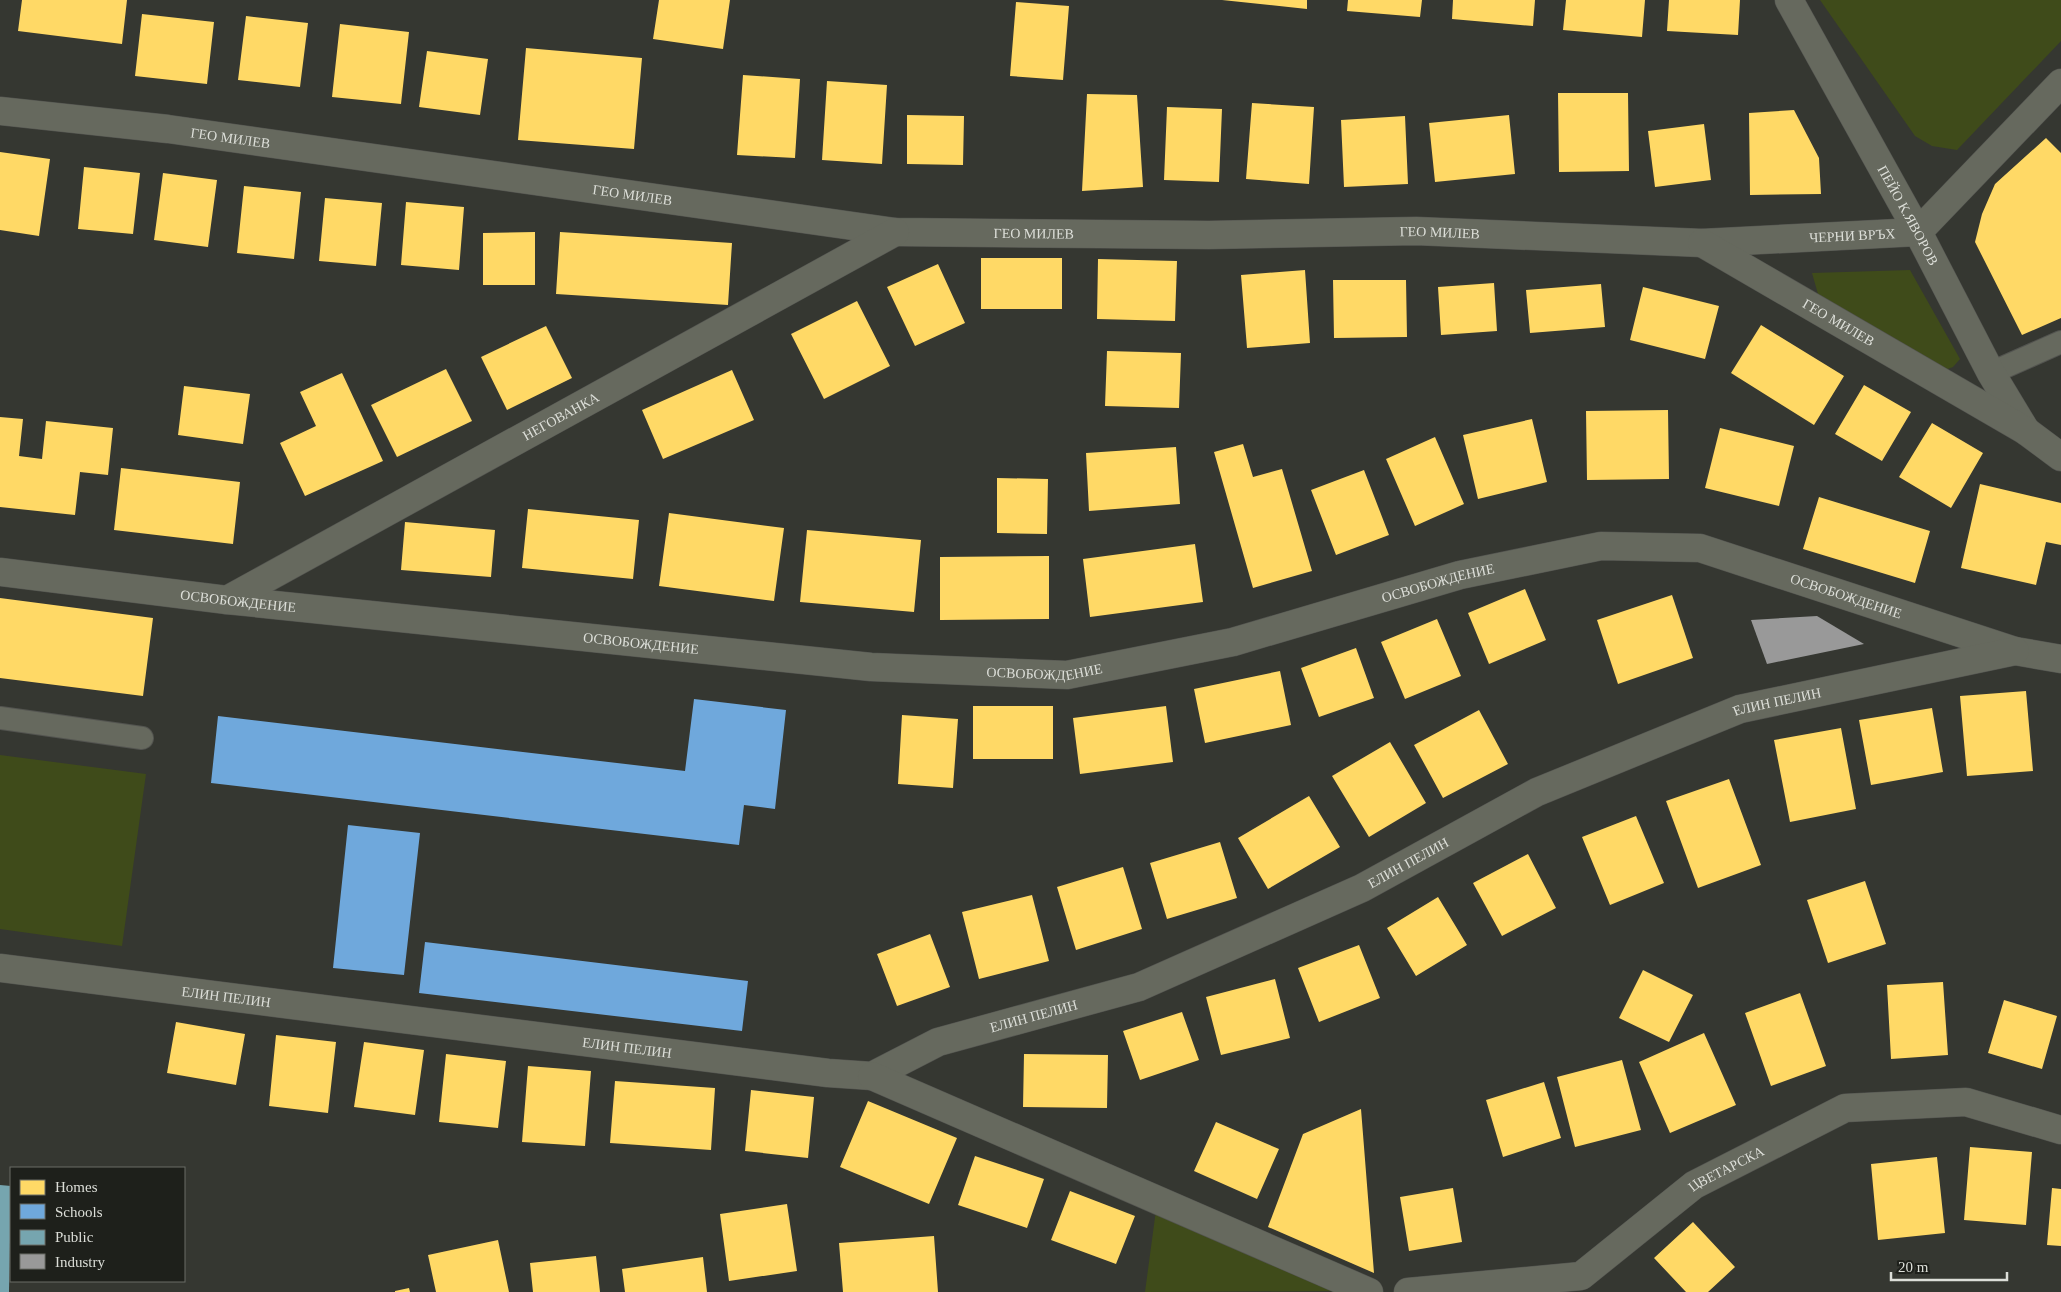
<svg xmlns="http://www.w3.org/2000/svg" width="2061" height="1292" viewBox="0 0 2061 1292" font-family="Georgia,serif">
<rect width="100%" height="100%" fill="#353731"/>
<!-- green -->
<path fill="#3f4b1a" d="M1820 0H2061V41L1957 150 1932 146 1915 136Z
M1910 270 1960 359 1953 367 1945 370 1818 294 1812 273Z
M0 755 146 774 122 946 0 929Z
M1156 1210 1346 1291 1145 1292Z"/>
<!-- homes -->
<path fill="#ffd966" d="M22 0H127L122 44 18 31Z
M659 0H730L723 49 653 39Z
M1222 0H1307V9Z
M1348 0H1422L1420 17 1347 11Z
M1453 0H1535L1533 26 1452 19Z
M1566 0H1645L1642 37 1563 30Z
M1669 0H1740L1738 35 1667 31Z
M1016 2 1069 6 1063 80 1010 76Z
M142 14 214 22 207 84 135 76Z
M246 16 308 23 300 87 238 80Z
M340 24 409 32 401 104 332 97Z
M526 48 642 58 634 149 518 140Z
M427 51 488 59 480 115 419 107Z
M743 75 800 79 795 158 737 155Z
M827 81 887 85 882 164 822 160Z
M1558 93H1628L1629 171 1559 172Z
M1087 94 1137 95 1143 187 1082 191Z
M1252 103 1314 107 1309 184 1246 179Z
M1167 107 1222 109 1219 182 1164 180Z
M1794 110 1819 158 1821 194 1750 195 1749 113Z
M907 115 964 116 963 165 907 164Z
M1509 115 1515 174 1435 182 1429 123Z
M1405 116 1408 184 1344 187 1341 120Z
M1704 124 1711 180 1655 187 1648 131Z
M2046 138 2061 153V318L2022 335 1975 242 1982 214 1995 184Z
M0 152 50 159 39 236 0 230Z
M84 167 140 173 133 234 78 229Z
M163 173 217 180 208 247 154 240Z
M244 186 301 192 294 259 237 253Z
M325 198 382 203 376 266 319 261Z
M406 202 464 207 459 270 401 265Z
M535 232V285H483V233Z
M560 232 732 243 728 305 556 294Z
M981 258H1062V309H981Z
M1098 259 1177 261 1175 321 1097 319Z
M938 264 965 323 915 346 887 287Z
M1305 270 1310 343 1247 348 1241 275Z
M1333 280H1406L1407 337 1334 338Z
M1494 283 1497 331 1441 335 1438 287Z
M1601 284 1605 327 1530 333 1526 290Z
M1643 287 1719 306 1705 359 1630 340Z
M857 301 890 366 824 399 791 334Z
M1761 325 1844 376 1814 425 1731 373Z
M546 326 572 378 507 410 481 357Z
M1107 351 1181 353 1179 408 1105 406Z
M446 369 472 421 397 457 371 405Z
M732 370 754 420 663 459 642 410Z
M342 373 383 461 305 496 280 443 316 426 300 392Z
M1864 385 1911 412 1882 461 1835 434Z
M184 386 250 394 243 444 178 435Z
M1668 410 1669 479 1587 480 1586 411Z
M0 417 23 419 19 456 42 459 46 421 113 428 108 475 80 472 75 515 0 507Z
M1532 419 1547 482 1478 499 1463 435Z
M1932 423 1983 453 1951 508 1899 477Z
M1720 428 1794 446 1779 506 1705 488Z
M1435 437 1464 504 1415 526 1386 459Z
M1243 444 1253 477 1282 469 1312 571 1253 588 1214 452Z
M1176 447 1180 504 1089 511 1086 453Z
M121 468 240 482 233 544 114 530Z
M1364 470 1389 535 1336 555 1311 490Z
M997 478 1048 479 1047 534 997 533Z
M1980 484 2061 503V545L2046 542 2036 585 1961 568Z
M1819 497 1930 531 1915 583 1803 549Z
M528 509 639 520 633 579 522 568Z
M669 513 784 528 774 601 659 586Z
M405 522 495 530 491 577 401 570Z
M807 530 921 540 914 612 800 602Z
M1195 544 1203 602 1090 617 1083 559Z
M1049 556V619L940 620V557Z
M1525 589 1546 640 1489 664 1468 613Z
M1672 595 1693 658 1618 684 1597 620Z
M0 598 153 618 143 696 0 678Z
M1437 619 1461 676 1405 699 1381 642Z
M1356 648 1374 698 1319 717 1301 668Z
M1280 671 1291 725 1205 743 1194 689Z
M2026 691 2033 771 1967 776 1960 696Z
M973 706H1053V759H973Z
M1166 706 1173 762 1080 774 1073 718Z
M1932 708 1943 772 1871 785 1859 720Z
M1479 710 1508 764 1443 798 1414 745Z
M902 715 958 719 953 788 898 784Z
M1841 728 1856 809 1790 822 1774 740Z
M1390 742 1426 803 1369 837 1332 776Z
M1729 779 1761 865 1698 888 1666 801Z
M1309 796 1340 847 1268 889 1238 838Z
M1636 816 1664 883 1610 905 1582 837Z
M1220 842 1237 898 1167 919 1150 863Z
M1528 854 1556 908 1502 936 1473 883Z
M1123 867 1142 929 1076 950 1057 887Z
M1865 881 1886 944 1828 963 1807 900Z
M1032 895 1049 961 979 979 962 912Z
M1438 897 1467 945 1416 976 1387 928Z
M930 934 950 987 897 1006 877 954Z
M1359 945 1380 998 1319 1022 1298 968Z
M1643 970 1693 995 1669 1042 1619 1018Z
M1275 979 1290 1038 1221 1055 1206 997Z
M1943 982 1948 1055 1891 1059 1887 985Z
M1800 993 1826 1066 1771 1086 1745 1013Z
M2004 1000 2057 1016 2042 1069 1988 1053Z
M1182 1012 1199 1060 1140 1080 1123 1031Z
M176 1022 245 1034 236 1085 167 1073Z
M1704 1033 1736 1105 1670 1133 1639 1062Z
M276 1035 336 1042 328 1113 269 1106Z
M364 1042 424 1050 415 1115 354 1107Z
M446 1054 506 1061 498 1128 439 1122Z
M1024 1054 1108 1055 1107 1108 1023 1107Z
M1622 1060 1641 1130 1575 1147 1557 1077Z
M528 1066 591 1071 585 1146 522 1142Z
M615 1081 715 1088 711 1150 610 1143Z
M1544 1082 1561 1138 1503 1157 1486 1100Z
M751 1090 814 1097 808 1158 745 1151Z
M868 1101 957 1138 929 1204 840 1167Z
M1361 1109 1374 1273 1268 1227 1303 1134Z
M1216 1122 1279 1149 1257 1199 1194 1171Z
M1970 1147 2032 1152 2026 1225 1964 1220Z
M975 1156 1044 1179 1027 1228 958 1205Z
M1937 1157 1945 1233 1878 1240 1871 1164Z
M1453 1188 1462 1242 1409 1251 1400 1197Z
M2052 1188 2061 1189V1246L2047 1245Z
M1070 1191 1135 1216 1116 1264 1051 1240Z
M787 1204 797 1271 729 1281 720 1214Z
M1693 1222 1735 1267 1708 1292H1686L1654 1258Z
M934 1236 938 1292H843L839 1243Z
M498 1240 509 1292H436L428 1255Z
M596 1256 600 1292H533L530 1263Z
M703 1257 707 1292H625L622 1269Z
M409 1288 410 1292H395V1291Z"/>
<!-- schools -->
<path fill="#6fa8dc" d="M694 699 786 710 775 809 744 805 739 845 211 783 218 716 685 771Z
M348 825 420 833 404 975 333 968Z
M425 942 748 981 742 1031 419 993Z"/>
<!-- public -->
<path fill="#76a5af" d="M0 1185 11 1186 9 1292H0Z"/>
<!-- industry -->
<path fill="#999" d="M1817 616 1864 644 1767 664 1751 620Z"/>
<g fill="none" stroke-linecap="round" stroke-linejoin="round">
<!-- service casing -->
<g stroke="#535450" stroke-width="24">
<path id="service" d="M1991 373 2061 342
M0 718 142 738"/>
</g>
<!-- minor casing -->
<g stroke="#535450" stroke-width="29">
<g id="minor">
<path id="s1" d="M1789 0 1918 232 1991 373 2026 431"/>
<path id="s2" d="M0 111 168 129 895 232 1209 235 1416 231 1702 243 1918 232 2061 83"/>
<path id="s3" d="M1702 243 2026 431 2061 457"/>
<path id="s4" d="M0 572 227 600 871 667 1067 675 1233 642 1460 575 1601 546 1700 548 2015 651 2061 659"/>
<path id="s5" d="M227 600 895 232"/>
<path id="s6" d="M0 968 828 1073 872 1076 938 1042 1139 987 1362 888 1537 792 1740 709 2015 651"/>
<path d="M872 1076 1369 1292"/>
<path id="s7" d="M1408 1292 1581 1276 1694 1185 1845 1108 1966 1102 2061 1130"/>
</g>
</g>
<!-- service -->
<use href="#service" stroke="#66695e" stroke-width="22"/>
<!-- minor -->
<use href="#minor" stroke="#66695e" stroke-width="28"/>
</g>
<g text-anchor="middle" stroke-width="5" stroke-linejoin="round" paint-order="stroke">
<!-- street labels -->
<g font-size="14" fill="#dcded8" stroke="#1e201b">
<text dy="5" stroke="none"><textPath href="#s2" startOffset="232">ГЕО МИЛЕВ</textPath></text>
<text dy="5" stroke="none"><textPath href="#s2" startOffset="638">ГЕО МИЛЕВ</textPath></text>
<text dy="5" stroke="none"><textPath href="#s1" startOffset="246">ПЕЙО К.ЯВОРОВ</textPath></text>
<text dy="5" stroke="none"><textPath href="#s2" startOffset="1448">ГЕО МИЛЕВ</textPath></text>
<text dy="5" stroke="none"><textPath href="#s2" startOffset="1042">ГЕО МИЛЕВ</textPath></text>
<text dy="5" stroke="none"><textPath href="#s2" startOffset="1861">ЧЕРНИ ВРЪХ</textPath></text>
<text dy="5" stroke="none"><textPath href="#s3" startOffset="158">ГЕО МИЛЕВ</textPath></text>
<text dy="5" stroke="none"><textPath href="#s5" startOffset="381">НЕГОВАНКА</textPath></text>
<text dy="5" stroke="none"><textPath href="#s4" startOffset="1455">ОСВОБОЖДЕНИЕ</textPath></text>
<text dy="5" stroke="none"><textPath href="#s4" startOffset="1875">ОСВОБОЖДЕНИЕ</textPath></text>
<text dy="5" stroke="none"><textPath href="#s4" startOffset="240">ОСВОБОЖДЕНИЕ</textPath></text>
<text dy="5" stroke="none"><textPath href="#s4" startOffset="645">ОСВОБОЖДЕНИЕ</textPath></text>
<text dy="5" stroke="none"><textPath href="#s4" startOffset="1050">ОСВОБОЖДЕНИЕ</textPath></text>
<text dy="5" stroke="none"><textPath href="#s6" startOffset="1862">ЕЛИН ПЕЛИН</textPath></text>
<text dy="5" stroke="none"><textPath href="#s6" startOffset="1458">ЕЛИН ПЕЛИН</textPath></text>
<text dy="5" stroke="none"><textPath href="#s6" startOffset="228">ЕЛИН ПЕЛИН</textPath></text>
<text dy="5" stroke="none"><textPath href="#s6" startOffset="1052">ЕЛИН ПЕЛИН</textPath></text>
<text dy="5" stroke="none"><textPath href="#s6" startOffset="632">ЕЛИН ПЕЛИН</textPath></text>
<text dy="5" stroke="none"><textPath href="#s7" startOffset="355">ЦВЕТАРСКА</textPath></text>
</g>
</g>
<!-- legend -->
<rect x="10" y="1167" width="175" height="115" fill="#1e201b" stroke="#6a6c67"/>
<rect x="20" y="1180" width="25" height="15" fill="#ffd966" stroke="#6a6c67"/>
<text x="55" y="1192" font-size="15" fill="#dcded8">Homes</text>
<rect x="20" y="1204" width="25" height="15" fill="#6fa8dc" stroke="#6a6c67"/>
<text x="55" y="1217" font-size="15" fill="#dcded8">Schools</text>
<rect x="20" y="1230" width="25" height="15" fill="#76a5af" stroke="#6a6c67"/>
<text x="55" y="1242" font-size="15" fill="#dcded8">Public</text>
<rect x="20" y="1254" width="25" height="15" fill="#999999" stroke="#6a6c67"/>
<text x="55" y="1267" font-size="15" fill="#dcded8">Industry</text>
<!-- scale -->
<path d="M1891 1272v8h116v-8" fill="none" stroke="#dcded8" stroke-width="2.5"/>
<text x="1898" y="1272" font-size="15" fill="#dcded8" stroke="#1e201b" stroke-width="4" paint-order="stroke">20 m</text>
</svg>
